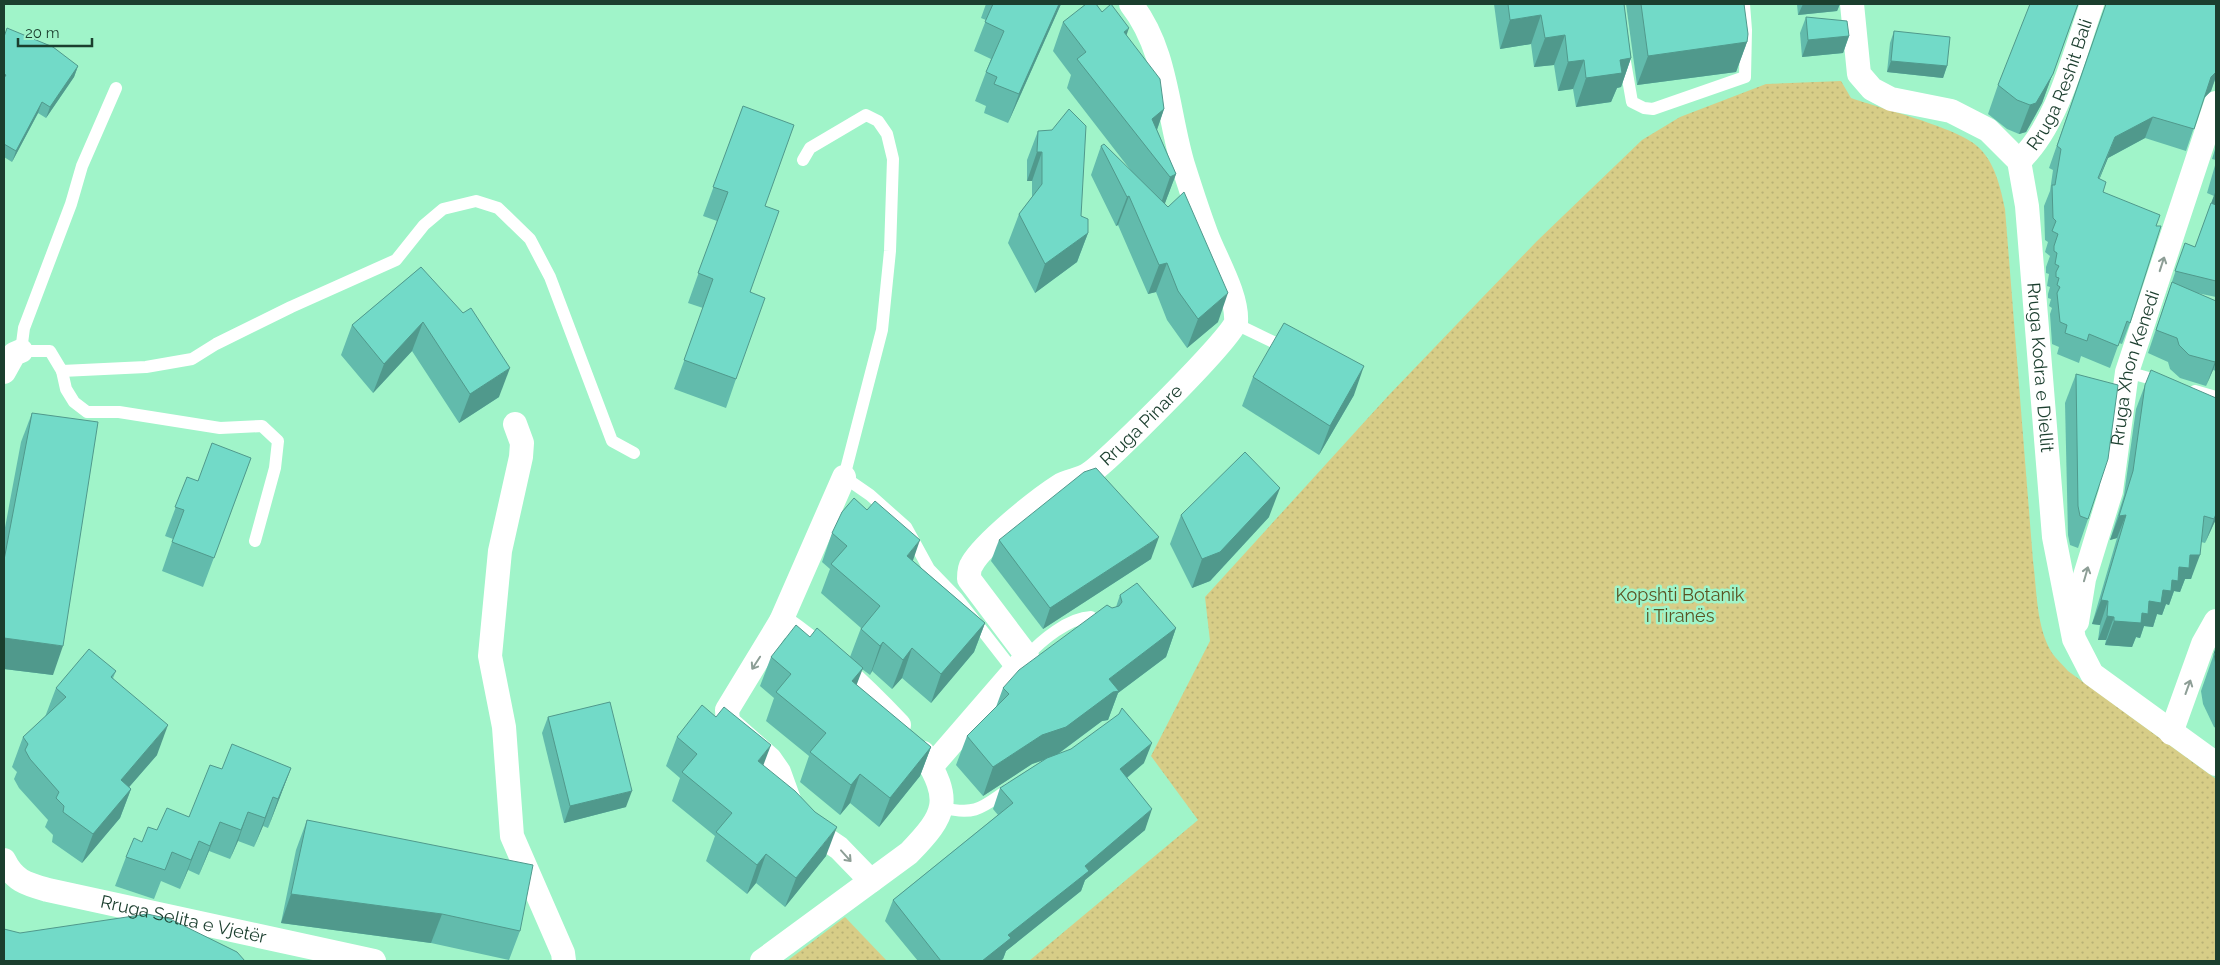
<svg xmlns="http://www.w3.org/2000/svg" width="2220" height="965" font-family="Raleway,sans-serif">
<defs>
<pattern id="garden-dots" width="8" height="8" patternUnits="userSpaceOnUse" patternTransform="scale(1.25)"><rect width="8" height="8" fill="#d7cd87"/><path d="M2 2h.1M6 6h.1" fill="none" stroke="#b8b175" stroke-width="1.8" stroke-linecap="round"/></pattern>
</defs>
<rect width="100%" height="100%" fill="#a0f4c9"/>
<g fill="url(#garden-dots)">
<path d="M1841,81L1851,98C1879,108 1958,128 1977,146C1995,162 2000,186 2005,209L2033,561C2037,590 2036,627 2052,653C2056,659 2063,665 2068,671L2216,779V961H1029L1198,820L1151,756L1210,641L1205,597L1388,396L1480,300L1537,241L1642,140L1680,117L1766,84Z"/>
<path d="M845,917L887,961H787Z"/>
</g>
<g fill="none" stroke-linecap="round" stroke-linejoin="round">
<g stroke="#fff" stroke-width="12">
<path d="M1624,56L1632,102L1644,108L1653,109L1745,77L1746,30L1744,4"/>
<path d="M116,88L82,166L71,204L24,328L21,351H50L62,371L146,367L192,359L216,344L291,307L396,260L424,225L443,209L476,201L498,208L530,239L550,277L612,441L634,453"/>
<path d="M803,160L810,148L866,115L878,121L887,134L893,159L890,251L882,330L844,477L870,495L906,527L929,569L957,598L1013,670"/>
<path d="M1236,324L1288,349"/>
<path d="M62,371L66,389L74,402L87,412H119L220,428L262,426L278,441L275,468L255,541"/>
<path d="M2127,372L2163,382"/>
<path d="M2195,391L2216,397"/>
<path d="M1027,656C1042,640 1068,618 1091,617L1103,629"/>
<path d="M943,808C979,816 983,806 1012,787"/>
</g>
<g stroke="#fff" stroke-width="24">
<path id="s1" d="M1852,4L1859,74L1872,89L1891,99L1951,111L1988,130L2019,161L2027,206L2054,537L2074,639L2092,674L2216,764"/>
<path id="s2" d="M2019,161C2058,125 2074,54 2092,4"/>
<path d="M4,372L14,354L21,351"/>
<path d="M515,424L522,443L521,457L500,551L490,656L504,727L512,836L563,953L564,961"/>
<path d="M844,477L781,621L727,710L728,722L770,759L779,772L792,808L800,818L814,831L839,848L871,881"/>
<path d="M781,621C825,651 863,687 899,725"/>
<path id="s3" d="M2077,622L2084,579L2111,491L2127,372L2216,103"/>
<path d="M2171,733L2203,644L2216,621"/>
<path id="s4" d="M931,767L1027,656L969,579C969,574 969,568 972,564C984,543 1037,500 1059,486C1068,480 1081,480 1090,473C1108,461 1235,335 1236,322C1238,295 1215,258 1206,233C1198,212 1191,190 1184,168C1167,114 1168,51 1131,4"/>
<path id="s5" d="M4,860C14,881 27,884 48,890L374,961"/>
<path d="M762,961L909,853C947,814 952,800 923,753"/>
</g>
</g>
<g fill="#62bbac">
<path d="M986,4H1061L1008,123L984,113L986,106L975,101L986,72L991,59L974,51L986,20L981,18Z"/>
<path d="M1494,4H1624L1631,58L1621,87L1617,88L1611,102L1576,107L1573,89L1558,91L1554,65L1534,67L1531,44L1500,49Z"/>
<path d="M1626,4H1744L1747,42L1736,72L1637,85Z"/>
<path d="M1797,4H1840L1837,11L1798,15Z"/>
<path d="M2078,4L2042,103L2026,132L2019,134L2007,129L1988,114L1998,85Z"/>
<path d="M2106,4H2216V80H2215L2211,91L2204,98L2186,151L2145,138L2108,158L2099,179L2103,192L2156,226L2130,323L2122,344L2119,343L2110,368L2081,356L2079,363L2057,354L2059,347L2052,344L2050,314L2052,308L2049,306L2051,299L2048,298V294L2050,287L2047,286L2049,274L2046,273V267L2050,256L2045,252L2048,242L2045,240L2044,206L2050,191L2053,170L2049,168Z"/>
<path d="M1102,12L1127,36L1164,109L1157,130L1176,174L1165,203L1218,322L1187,348L1167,320L1156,292L1148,294L1118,225L1116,226L1091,175L1101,146L1132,172L1067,88L1071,75L1053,51L1063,22Z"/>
<path d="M1806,17L1849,36L1843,53L1802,57L1800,33Z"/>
<path d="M1894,31L1947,66L1943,78L1887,72L1890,43Z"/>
<path d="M4,37L78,66L74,77L46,118L38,113L12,162L4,157Z"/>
<path d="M743,106L765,206L736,379L726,408L674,389L703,308L688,303L717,221L703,216Z"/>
<path d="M1038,131L1081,216L1088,233L1077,262L1035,293L1008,243L1019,214L1032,197V181H1027V160Z"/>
<path d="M2216,146V160L2212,159Z"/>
<path d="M2216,162V297L2197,293L2216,301V371L2213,370L2206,386L2180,378L2170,369L2168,362L2148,353L2185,243L2195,247L2214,196L2207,193Z"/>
<path d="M421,267L499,397L459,423L412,351L373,393L341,355L352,325Z"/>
<path d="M2076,374L2088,519L2078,548L2070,545L2068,535L2065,403Z"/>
<path d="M1253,377L1354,395L1319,455L1242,406Z"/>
<path d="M2145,385L2216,519L2205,543L2201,542L2191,579H2185L2180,592L2174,591L2169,605L2166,604L2162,615L2157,614L2153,627L2144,626L2140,638L2136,637L2132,647L2105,645L2106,640H2098L2100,625L2092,624L2117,538L2110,540L2124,495L2136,409Z"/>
<path d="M32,413L53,675L4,669V533L21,442Z"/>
<path d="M251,458L203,587L162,571L173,539L165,536L187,477L198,481Z"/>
<path d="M1181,515L1269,517L1210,581L1192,588L1170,544Z"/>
<path d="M832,533L913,561L985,623L974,652L931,703L902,678L892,689L872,671L870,675L862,669L856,685L931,747L920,776L879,827L850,803L840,815L800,782L809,756L766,721L774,698L760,686L771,657L810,637L850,657L861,628L821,593L830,569L822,562Z"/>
<path d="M999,540L1151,559L1043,629L991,561Z"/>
<path d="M1120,595L1176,628L1166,657L1118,693L1108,720L1102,721L1058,754L1144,763L1127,778L1145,830L1085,880L1081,891L1006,951L1003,959L1000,961H918L885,921L893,900L998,815L993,809L1000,788L1044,760L1032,764L983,796L956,765L967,736L996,707L1003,688L1112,608L1116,607Z"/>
<path d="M2216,648V728L2214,727L2203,704L2201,691Z"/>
<path d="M116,671L113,678L157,755L129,787L131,789L120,818L82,863L52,842L53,835L45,827L48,820L19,788L14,779L17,772L12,767L23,737L45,717L56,688Z"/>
<path d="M548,717L626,807L564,823L542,733Z"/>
<path d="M677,737L763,766L826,856L785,907L756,883L747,894L706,861L715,836L672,801L680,778L666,766Z"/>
<path d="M291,768L268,828L263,826L254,847L238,841L230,859L209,851L199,875L188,870L180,889L161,881L154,899L115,886L126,857L142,842L157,830L189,817L222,769Z"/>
<path d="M307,820L520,931L509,960L431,943L281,923L296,850Z"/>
</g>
<g fill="#50998c">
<path d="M1059,4H1061L1008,123L1019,94Z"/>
<path d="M1803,4H1840L1837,11L1798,15Z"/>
<path d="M1890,4H1903L1890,5Z"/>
<path d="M2078,4L2042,103L2026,132L2019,134L2030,105Z"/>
<path d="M1541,15L1531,44L1500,49L1510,20Z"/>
<path d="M1129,28L1119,57L1124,32Z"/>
<path d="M1565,35L1554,65L1534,67L1545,38Z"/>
<path d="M1849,36L1843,53L1802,57L1808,40Z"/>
<path d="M1747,42L1736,72L1637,85L1648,56Z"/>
<path d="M1631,58L1621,87L1617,88L1611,102L1576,107L1586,78L1620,60Z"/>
<path d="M1584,60L1573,89L1558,91L1568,62Z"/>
<path d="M1891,61L1947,66L1943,78L1887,72Z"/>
<path d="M78,66L74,77L46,118L50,107Z"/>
<path d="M2216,72V76L2211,91L2203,99L2211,77Z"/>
<path d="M42,102L38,113L12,162L16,151Z"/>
<path d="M1164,109L1154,138L1152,119Z"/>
<path d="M2153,117L2145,138L2108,158L2091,200L2115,137Z"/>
<path d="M1037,152H1042L1032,181H1027Z"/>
<path d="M1176,174L1165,203L1160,206L1170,177Z"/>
<path d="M2216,190V208L2209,209Z"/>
<path d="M1129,196L1118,225L1116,226L1127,197Z"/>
<path d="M1088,233L1077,262L1035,293L1045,264Z"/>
<path d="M1167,263L1156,292L1148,294L1159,265Z"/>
<path d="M1228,293L1218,322L1187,348L1198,319Z"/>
<path d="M423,322L412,351L373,393L384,364Z"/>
<path d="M2216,359V362L2213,370L2206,386Z"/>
<path d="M1364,366L1354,395L1319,455L1330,426Z"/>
<path d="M510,368L499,397L459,423L470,394Z"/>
<path d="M1280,488L1269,517L1210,581L1192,588L1202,559Z"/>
<path d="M2216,514V519L2205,543L2214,519Z"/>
<path d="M2126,515L2117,538L2110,540L2119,516Z"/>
<path d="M1159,537L1151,559L1043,629L1050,608Z"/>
<path d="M920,540L910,569L907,556Z"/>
<path d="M2190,555H2200L2191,579H2185L2180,592L2174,591L2169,605L2166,604L2162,615L2157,614L2153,627L2144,626L2140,638L2136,637L2132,647L2105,645L2114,621L2142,613L2149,601L2163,590L2172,580L2179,567Z"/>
<path d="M2101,600L2108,601L2100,625L2092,624Z"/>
<path d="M2107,616L2114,617L2106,640H2098Z"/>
<path d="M985,623L974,652L931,703L941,674Z"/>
<path d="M1176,628L1166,657L1118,693L1108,720L1102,721L1055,756L1032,764L983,796L993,767L1042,735L1109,679Z"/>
<path d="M4,638L63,646L53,675L4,669Z"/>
<path d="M883,642L872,671L870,675L880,646Z"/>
<path d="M912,648L902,678L892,689L903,660Z"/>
<path d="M863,668L852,697V681Z"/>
<path d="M168,725L157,755L110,809L121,780Z"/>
<path d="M1152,743L1144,763L1112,790L1120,769Z"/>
<path d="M771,745L760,774L758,761Z"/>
<path d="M931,747L920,776L879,827L890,798Z"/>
<path d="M291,768L280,797L268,828L278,799Z"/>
<path d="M860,774L850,803L840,815L851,785Z"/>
<path d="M131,789L120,818L82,863L93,834Z"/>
<path d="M632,791L626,807L564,823L570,806Z"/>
<path d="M273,797L263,826L254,847L265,818Z"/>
<path d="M1152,809L1145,830L1085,880L1081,891L1006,951L1003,959L1000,961H982L1008,935L1085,866Z"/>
<path d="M248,812L238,841L230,859L241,830Z"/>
<path d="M220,822L209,851L199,875L210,846Z"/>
<path d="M837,827L826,856L785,907L796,878Z"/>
<path d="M199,841L188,870L180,889L191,860Z"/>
<path d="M766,854L756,883L747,894L757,865Z"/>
<path d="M291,894L442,914L431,943L281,923Z"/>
</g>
<g fill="#72dac8" stroke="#50998c">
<path d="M993,4H1059L1019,94L994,84L997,77L986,72L1004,31L985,22Z"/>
<path d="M1086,4H1096L1102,12L1111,4L1129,28L1124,32L1160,79L1164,109L1152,119L1176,174L1170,177L1077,59L1086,52L1063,22Z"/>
<path d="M1508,4H1624L1631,58L1620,60L1622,73L1586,78L1584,60L1568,62L1565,35L1545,38L1541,15L1510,20Z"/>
<path d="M1641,4H1744L1748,34L1747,42L1648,56Z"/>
<path d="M2030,4H2078L2053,74L2036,103L2030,105L2017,100L1998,85Z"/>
<path d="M2106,4H2216V72L2211,77L2194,129L2153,117L2115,137L2098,178L2106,182L2103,192L2160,215L2156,226H2161L2130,323L2127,321L2118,346L2089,334L2087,341L2065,333L2067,325L2060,322L2057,293L2060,287L2057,285L2059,278L2056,277V272L2059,266L2055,264L2057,253L2054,251V246L2058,234L2052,231L2056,221L2053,218L2052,185H2055L2061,149L2057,146Z"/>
<path d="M1806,17L1847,21L1849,36L1808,40Z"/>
<path d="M7,28L53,47L78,66L50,107L42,102L16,151L4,144V78L6,75L4,74V37Z"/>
<path d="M1894,31L1950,37L1947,66L1891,61Z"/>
<path d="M743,106L794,125L765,206L779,211L750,292L765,298L736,379L684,360L713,279L698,273L728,192L713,187Z"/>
<path d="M1069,109L1086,126L1081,216L1088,219V233L1045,264L1019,214L1042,184V152H1037L1038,131L1052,130Z"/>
<path d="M1104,144L1168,207L1184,192L1228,293L1198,319L1178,291L1167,263L1159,265L1129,196L1127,197L1101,146Z"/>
<path d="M2211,203L2216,205V281L2175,271L2185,243L2195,247Z"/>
<path d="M421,267L463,313L471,308L510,368L470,394L423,322L384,364L352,325Z"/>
<path d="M2172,282L2216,301V359L2215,362L2189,355L2179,345L2177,338L2156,330Z"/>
<path d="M1284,323L1364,366L1330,426L1253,377Z"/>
<path d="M2151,370L2216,398V514L2214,519L2204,516L2200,555H2190L2189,568L2179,567L2178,581L2172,580L2171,591L2163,590L2161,603L2149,601L2148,614L2142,613L2141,623L2114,621V617L2107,616L2108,601L2101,600L2126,515L2119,516L2133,471L2145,385Z"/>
<path d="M2076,374L2118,385L2108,459L2088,519L2080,516L2078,506Z"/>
<path d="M32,413L98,422L63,646L4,638V560Z"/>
<path d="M212,443L251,458L214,558L172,542L184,510L175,507L187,477L198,481Z"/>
<path d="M1245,452L1280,488L1220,552L1202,559L1181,515Z"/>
<path d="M1096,468L1159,537L1050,608L999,540L1084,472Z"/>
<path d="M854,498L867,510L875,501L920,540L907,556L985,623L941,674L912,648L903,660L883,642L880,646L861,629L880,606L831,564L847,546L832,533L842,512Z"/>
<path d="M1137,583L1176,628L1109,679L1119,691L1113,692L1066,727L1042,735L993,767L967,736L1009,694L1003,688L1019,670L1107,605L1112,608L1119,606L1122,602L1120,595Z"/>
<path d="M796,625L810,637L817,628L863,668L852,681L931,747L890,798L860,774L851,785L810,752L826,733L776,692L791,674L771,657Z"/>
<path d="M2216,648V665L2214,654Z"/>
<path d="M89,649L116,671L111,677L168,725L121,780L131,789L93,834L63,812L64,806L56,798L59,792L30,759L25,750L28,744L23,737L66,697L56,688Z"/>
<path d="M610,702L632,791L570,806L548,717Z"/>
<path d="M702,705L716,717L724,707L771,745L758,761L795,791L815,812L837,827L796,878L766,854L757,865L716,832L732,813L682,772L697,754L677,737Z"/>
<path d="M1122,708L1152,743L1120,769L1152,809L1085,866L1089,871L1008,935L1011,938L982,961H941L893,900L1013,803L1000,788L1047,758L1071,749L1119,714Z"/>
<path d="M232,744L291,768L278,799L273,797L265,818L248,812L241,830L220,822L210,846L199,841L191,860L172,852L165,870L126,857L134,838L142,842L148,827L157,830L167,808L189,817L210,765L222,769Z"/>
<path d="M307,820L533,865L520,931L442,914L291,894Z"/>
<path d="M147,914L170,919L237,952L245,961H4V929L20,933Z"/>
</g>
<defs><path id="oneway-shaft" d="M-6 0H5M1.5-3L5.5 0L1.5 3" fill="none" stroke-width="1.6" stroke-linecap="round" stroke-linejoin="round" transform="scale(1.25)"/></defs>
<g stroke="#8d9e96">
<use href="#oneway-shaft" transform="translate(2162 264) rotate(-72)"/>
<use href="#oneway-shaft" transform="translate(2086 574) rotate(-74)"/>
<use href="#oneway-shaft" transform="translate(756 663) rotate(123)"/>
<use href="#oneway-shaft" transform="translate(2188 687) rotate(-70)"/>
<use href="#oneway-shaft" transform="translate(846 856) rotate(48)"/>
</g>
<g text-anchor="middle" stroke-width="5" stroke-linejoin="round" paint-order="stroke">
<g font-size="18" fill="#1b3e2e" stroke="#a0f4c9">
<text dy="6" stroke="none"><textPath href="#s2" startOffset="88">Rruga Reshit Bali</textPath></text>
<text dy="6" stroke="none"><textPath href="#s1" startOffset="466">Rruga Kodra e Diellit</textPath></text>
<text dy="6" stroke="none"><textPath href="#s3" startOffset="261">Rruga Xhon Kenedi</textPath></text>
<text dy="6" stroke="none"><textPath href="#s4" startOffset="480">Rruga Pinare</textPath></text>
<text dy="6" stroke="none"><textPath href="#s5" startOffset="194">Rruga Selita e Vjetër</textPath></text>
</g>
<g font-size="18" fill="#5a5322" stroke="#a0f4c9">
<text x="1680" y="601">Kopshti Botanik<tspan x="1680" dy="21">i Tiranës</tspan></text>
</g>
</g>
<rect width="2220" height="965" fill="none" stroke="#1b3e2e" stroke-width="10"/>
<path d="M18 38v8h74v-8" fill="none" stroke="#1b3e2e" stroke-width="2.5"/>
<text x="25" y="38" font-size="15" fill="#1b3e2e" stroke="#a0f4c9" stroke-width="4" paint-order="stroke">20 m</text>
</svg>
